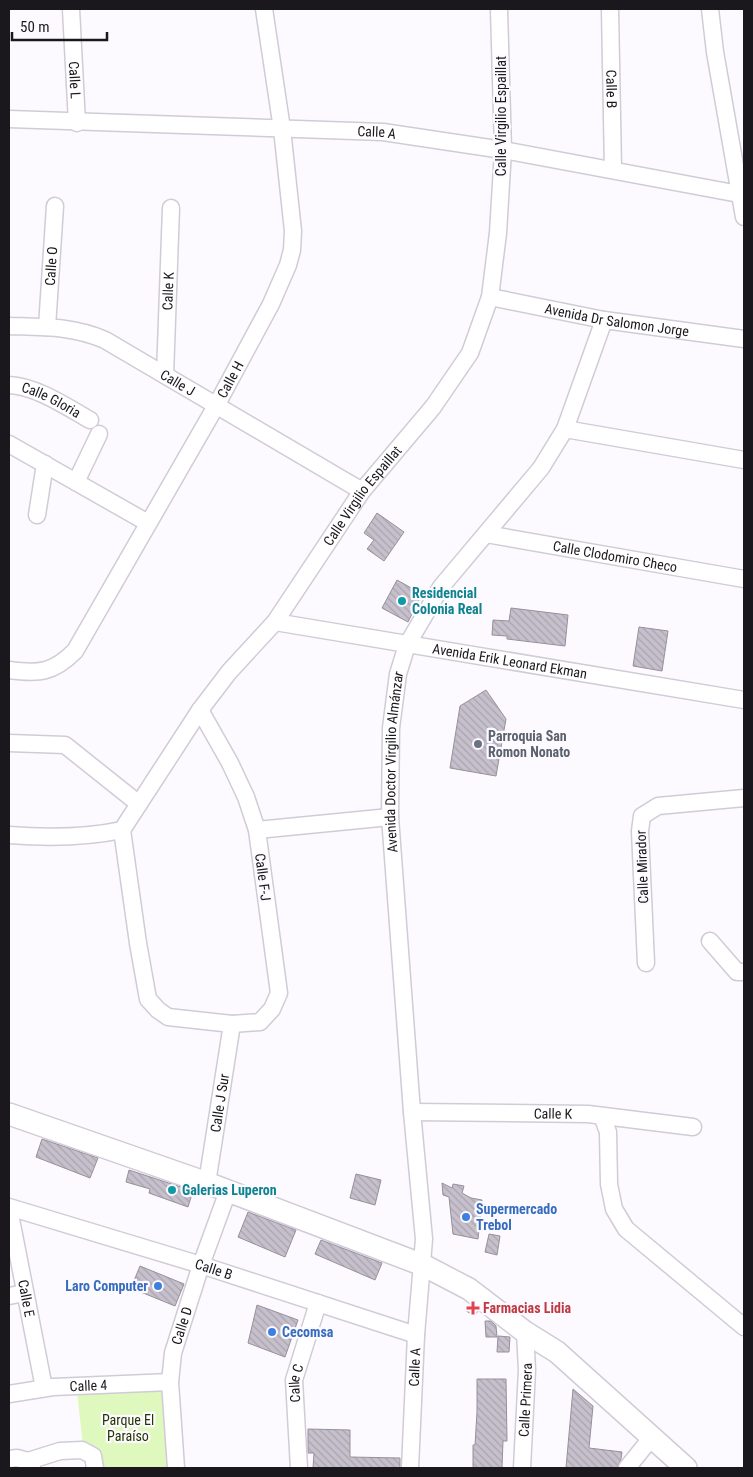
<svg xmlns="http://www.w3.org/2000/svg" width="753" height="1477" font-family="'Roboto Condensed',sans-serif">
<defs>
<pattern id="building-back-hatch" width="6" height="6" patternUnits="userSpaceOnUse" patternTransform="scale(1.25)"><rect width="6" height="6" fill="#c6c0cc"/><path d="M-1 5l2 2M0 0l6 6M5-1l2 2" fill="none" stroke="#aaa4af"/></pattern>
</defs>
<rect width="100%" height="100%" fill="#fcfaff"/>
<path fill="#dff8bd" d="M162,1390L166,1396L169,1468H99L83,1446L77,1392Z"/>
<g fill="url(#building-back-hatch)" stroke="#96909c">
<path d="M377,513L404,532L384,561L367,549L374,540L364,533Z"/>
<path d="M397,580L422,594L408,622L382,608Z"/>
<path d="M511,608L568,615L565,646L507,639V636L492,635L493,620L509,621Z"/>
<path d="M639,627L668,631L662,671L633,666Z"/>
<path d="M486,690L506,719L496,776L450,768L460,706Z"/>
<path d="M42,1139L98,1158L90,1178L36,1157Z"/>
<path d="M129,1170L193,1191L188,1207L149,1193L150,1189L126,1182Z"/>
<path d="M356,1174L381,1180L375,1205L350,1198Z"/>
<path d="M442,1183L452,1188L453,1184L464,1186L462,1193L471,1198L482,1200L478,1239L453,1234L449,1197L443,1195Z"/>
<path d="M248,1212L296,1230L285,1257L238,1237Z"/>
<path d="M489,1234L500,1236L497,1255L485,1252Z"/>
<path d="M321,1240L382,1263L375,1280L315,1254Z"/>
<path d="M140,1266L184,1284L175,1306L131,1288Z"/>
<path d="M257,1305L298,1320L285,1357L248,1343Z"/>
<path d="M469,1305L478,1311L474,1316L465,1310Z"/>
<path d="M485,1321H491L496,1326L497,1337H486Z"/>
<path d="M498,1336L510,1337L509,1352H497Z"/>
<path d="M477,1379H506L507,1441H503L502,1468H473V1445H475L477,1412Z"/>
<path d="M573,1389L593,1406L589,1448L622,1452L621,1459L617,1468H566Z"/>
<path d="M308,1429L350,1430V1457L400,1458V1468H313L314,1453H308Z"/>
</g>
<g fill="none" stroke-linecap="round" stroke-linejoin="round">
<defs>
<g id="minor">
<path id="s1" d="M71,9L77,123"/>
<path id="s2" d="M610,9L613,170"/>
<path d="M710,9L715,52L744,217"/>
<path id="s3" d="M9,119L383,132L503,150L739,194"/>
<path id="s4" d="M490,297L604,320L744,339"/>
<path id="s5" d="M9,326C44,327 73,326 105,340L362,491"/>
<path id="s6" d="M47,327L55,206"/>
<path id="s7" d="M165,375L171,208"/>
<path id="s8" d="M9,385C36,386 67,407 90,420"/>
<path d="M565,429L744,460"/>
<path d="M9,444L148,523"/>
<path d="M76,482L99,434"/>
<path d="M37,515L45,464"/>
<path id="s9" d="M486,534L744,579"/>
<path id="s10" d="M275,622L744,700"/>
<path id="s11" d="M9,670C39,674 53,673 75,651L216,406L271,304L288,265L292,250L293,231L282,129L264,9"/>
<path d="M9,743L65,745L139,804"/>
<path d="M122,830L138,943L148,999L158,1010L168,1017L232,1024L260,1022L272,1009L279,993L257,830L246,797L230,763L200,710"/>
<path d="M257,830L390,817"/>
<path id="s12" d="M9,835C47,838 84,838 122,830L200,710L229,672L275,622L362,491L433,407L470,353L490,297L498,233L503,150L499,9"/>
<path d="M710,941L737,972H744"/>
<path d="M646,963L640,831L642,816L658,806L744,798"/>
<path id="s13" d="M412,1112L588,1114L693,1127"/>
<path d="M602,1116L608,1132L609,1184L614,1209L626,1229L744,1327"/>
<path id="s14" d="M207,1183L232,1024"/>
<path id="s15" d="M9,1207L201,1265L416,1335"/>
<path id="s16" d="M9,1209L44,1388"/>
<path d="M9,1296L25,1293"/>
<path id="s17" d="M9,1394L53,1387L170,1382"/>
<path d="M9,1459L17,1458L28,1461L32,1468"/>
<path d="M28,1461L60,1451L82,1450L93,1456L95,1468"/>
<path id="s18" d="M176,1468L170,1382L173,1353L201,1265L228,1191"/>
<path id="s19" d="M299,1468L294,1380L318,1303"/>
<path id="s20" d="M410,1468L416,1335L424,1239L412,1112L390,817L391,728L398,674L407,645L441,587L541,468L565,429L604,320"/>
<path id="s21" d="M522,1468L527,1370L525,1332"/>
<path d="M627,1468L652,1437"/>
</g>
<path id="major" d="M9,1114L207,1183L423,1265L469,1289L525,1332L557,1352L686,1468"/>
</defs>
<use href="#minor" stroke="#d1cbd7" stroke-width="19"/>
<use href="#major" stroke="#d1cbd7" stroke-width="24"/>
<use href="#minor" stroke="#fff" stroke-width="16"/>
<use href="#major" stroke="#fff" stroke-width="21"/>
</g>
<g fill="#0f9aa8" stroke="#fcfaff" stroke-width="2">
<circle cx="402" cy="601" r="5"/>
<circle cx="172" cy="1190" r="5"/>
</g>
<circle fill="#6b7280" stroke="#fcfaff" stroke-width="2" cx="478" cy="744" r="5"/>
<g fill="#3f7fe0" stroke="#fcfaff" stroke-width="2">
<circle cx="466" cy="1217" r="5"/>
<circle cx="158" cy="1286" r="5"/>
<circle cx="272" cy="1332" r="5"/>
</g>
<path fill="#e0444e" stroke="#fcfaff" stroke-width="2" d="M470.5 1300.5h5v5h5v5h-5v5h-5v-5h-5v-5h5z"/>
<g text-anchor="middle" stroke-width="4.5" stroke-linejoin="round" paint-order="stroke">
<g font-size="14" fill="#1b181d" stroke="#fcfaff">
<text dy="5" stroke="none"><textPath href="#s1" startOffset="71">Calle L</textPath></text>
<text dy="5" stroke="none"><textPath href="#s2" startOffset="80">Calle B</textPath></text>
<text transform="translate(501 116) rotate(-90)" y="5">Calle Virgilio Espaillat</text>
<text dy="5" stroke="none"><textPath href="#s3" startOffset="368">Calle A</textPath></text>
<text dy="5" stroke="none"><textPath href="#s6" startOffset="61">Calle O</textPath></text>
<text dy="5" stroke="none"><textPath href="#s7" startOffset="84">Calle K</textPath></text>
<text dy="5" stroke="none"><textPath href="#s4" startOffset="129">Avenida Dr Salomon Jorge</textPath></text>
<text dy="5" stroke="none"><textPath href="#s11" startOffset="385">Calle H</textPath></text>
<text dy="5" stroke="none"><textPath href="#s5" startOffset="182">Calle J</textPath></text>
<text dy="5" stroke="none"><textPath href="#s8" startOffset="45">Calle Gloria</textPath></text>
<text dy="5" stroke="none"><textPath href="#s12" startOffset="526">Calle Virgilio Espaillat</textPath></text>
<text dy="5" stroke="none"><textPath href="#s9" startOffset="131">Calle Clodomiro Checo</textPath></text>
<text dy="5" stroke="none"><textPath href="#s10" startOffset="238">Avenida Erik Leonard Ekman</textPath></text>
<text dy="5" stroke="none"><textPath href="#s20" startOffset="708">Avenida Doctor Virgilio Almánzar</textPath></text>
<text transform="translate(642 867) rotate(-92)" y="5">Calle Mirador</text>
<text transform="translate(263 877) rotate(83)" y="5">Calle F-J</text>
<text dy="5" stroke="none"><textPath href="#s14" startOffset="81">Calle J Sur</textPath></text>
<text dy="5" stroke="none"><textPath href="#s13" startOffset="141">Calle K</textPath></text>
<text dy="5" stroke="none"><textPath href="#s15" startOffset="214">Calle B</textPath></text>
<text dy="5" stroke="none"><textPath href="#s16" startOffset="91">Calle E</textPath></text>
<text dy="5" stroke="none"><textPath href="#s18" startOffset="144">Calle D</textPath></text>
<text dy="5" stroke="none"><textPath href="#s20" startOffset="101">Calle A</textPath></text>
<text dy="5" stroke="none"><textPath href="#s19" startOffset="85">Calle C</textPath></text>
<text dy="5" stroke="none"><textPath href="#s17" startOffset="80">Calle 4</textPath></text>
<text dy="5" stroke="none"><textPath href="#s21" startOffset="68">Calle Primera</textPath></text>
</g>
<g font-size="14" font-weight="bold" fill="#0d838f" stroke="#fcfaff" text-anchor="start">
<text x="412" y="598">Residencial<tspan x="412" dy="16">Colonia Real</tspan></text>
<text x="182" y="1195">Galerias Luperon</text>
</g>
<g font-size="14" font-weight="bold" fill="#5b616d" stroke="#fcfaff" text-anchor="start">
<text x="488" y="741">Parroquia San<tspan x="488" dy="16">Romon Nonato</tspan></text>
</g>
<g font-size="14" font-weight="bold" fill="#366cbe" stroke="#fcfaff" text-anchor="start">
<text x="476" y="1214">Supermercado<tspan x="476" dy="16">Trebol</tspan></text>
<text x="148" y="1291" text-anchor="end">Laro Computer</text>
<text x="282" y="1337">Cecomsa</text>
</g>
<g font-size="14" font-weight="bold" fill="#be3a42" stroke="#fcfaff" text-anchor="start">
<text x="483" y="1313">Farmacias Lidia</text>
</g>
<g font-size="14" fill="#243403" stroke="#fcfaff">
<text x="128" y="1425">Parque El<tspan x="128" dy="16">Paraíso</tspan></text>
</g>
</g>
<rect width="753" height="1477" fill="none" stroke="#1b181d" stroke-width="20"/>
<path d="M12 32v8h95v-8" fill="none" stroke="#1b181d" stroke-width="2.5"/>
<text x="20" y="32" font-size="15" fill="#1b181d" stroke="#fcfaff" stroke-width="4" paint-order="stroke">50 m</text>
</svg>
